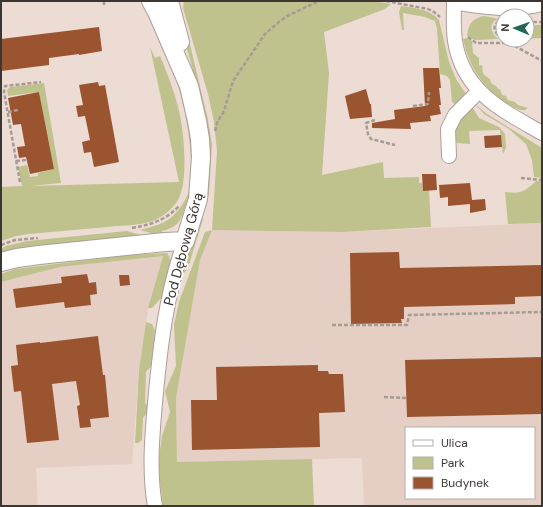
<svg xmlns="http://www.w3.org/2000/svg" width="543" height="507" font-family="'DM Sans',sans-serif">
<rect width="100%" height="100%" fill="#ecdcd4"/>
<g fill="#e5cec3" fill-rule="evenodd">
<path d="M542,223V506H364L362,458L177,462L176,398L200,259L212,230L342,232ZM406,428H534V498H406Z"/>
<path d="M163,255L148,308L146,322L139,370L132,464L36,468L38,506H1V282L60,267Z"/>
</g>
<g fill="#bfc28d">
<path d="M184,1H373L391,4L385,9L324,32L329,73L322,175L383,162L384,178L419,177V183H422L423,190H429L431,227L342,232L212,230L200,260L176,398L177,462L312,459L314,506H163L158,464L162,436L170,412L165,391L176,366L174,325L179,302L205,232L212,230L217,151L214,122L208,94L183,8Z"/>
<path d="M401,6C415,8 430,9 439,20L449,62L456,79L466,94L456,105L452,102L450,80L447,76L440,74L437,29L435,21L425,17L403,13L404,30H402L399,12Z"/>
<path d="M176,14L187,32L208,120L212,145L209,194L206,207L203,209L208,138L204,111L188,52Z"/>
<path d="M484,16L499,19L494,21C489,28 492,33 498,39L475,40L467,36C469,24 471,19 484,16Z"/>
<path d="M527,25H542V38L527,39Z"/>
<path d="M467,38L472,41L473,53L479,58V65L483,66C481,72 484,76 490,79L491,83L497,87L498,89H500L502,95L506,96L508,100L515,102L518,105L528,108L525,110C520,111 515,108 510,105C494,97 478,79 471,63C467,55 465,47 463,39Z"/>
<path d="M150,47L155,58L160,56C167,73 174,90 178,107C184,129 189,181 178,200C173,209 162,217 153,221C139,226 122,225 108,227C81,229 55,232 29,234L16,236L1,241V187L22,186L18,167L27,165L30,177L38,176V173L54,169L48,138H46L45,124L39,92L8,96L7,90L10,87L44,83L61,183L30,186L179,182Z"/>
<path d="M168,54L186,103L194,154L189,207H185C180,222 178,227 162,231V236L140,230C151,227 164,224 173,216C181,208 188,197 190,187C193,174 191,160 190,147C187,114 179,86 168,54Z"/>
<path d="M475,104L487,114L542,148V178L534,177L532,160L526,144L509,129L484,114Z"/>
<path d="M471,105L479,118L499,127L505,134L506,148L503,154L500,130L469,131L470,144L457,143L453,133V127Z"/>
<path d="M536,181H542V223L508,224L505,192C521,194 524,192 536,181Z"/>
<path d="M201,217L203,219L188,268L181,277L183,268Z"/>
<path d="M127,231L147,237L1,256V249L6,246L27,241Z"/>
<path d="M167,253L169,256L171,262L162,297L152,308H148L163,256L60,267L1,282V274L15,269L129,255Z"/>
<path d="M146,322L152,324L155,331L151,366L146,372L145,404L148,405L147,413L143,418L142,440L138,443H135L139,370Z"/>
</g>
<g fill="#9a542f">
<path d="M99,27L102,51L79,55V54L49,58V65L1,71V39Z"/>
<path d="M423,68H439L441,88H439L441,105H439L441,114L430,116L431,121L410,123L411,129L372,128V123L395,119L394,110L425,106Z"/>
<path d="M98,82L99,86L105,85L119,162L94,167L91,152L84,153L82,142L90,140L85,116L78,117L76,106L83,105L79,85Z"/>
<path d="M366,89L370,104H371L372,117L350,119L345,96Z"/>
<path d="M39,92L54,169L30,174L26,157L19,158L17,147L25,146L21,124L13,125L8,98Z"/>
<path d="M501,135L502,147L485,148L484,136Z"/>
<path d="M422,174H436L437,190L423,191Z"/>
<path d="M470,183L472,200L485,199L486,210L470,213V204L448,206V197L440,198L439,185Z"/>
<path d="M399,252L400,268L542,265V296L515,297V304L404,307V319H401L402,323L351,324L350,253Z"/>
<path d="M87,274L89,283L96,282L97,294L90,295L91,305L65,308L64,302L16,308L13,289L62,283L61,277Z"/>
<path d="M119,275H129L130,285L120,286Z"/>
<path d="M98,336L103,375H105L109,417L90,419L91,427L80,428L77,406L80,405L76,381L52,384L59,440L27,443L21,391L14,392L11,366L18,365L16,345L40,342V343Z"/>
<path d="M542,357V414L407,417L405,360Z"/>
<path d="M318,365V371H328L329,374H343L345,412L319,413L320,447L192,450L191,400H217L216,367Z"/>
</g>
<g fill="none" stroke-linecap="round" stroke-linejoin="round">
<defs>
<g id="minor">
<path d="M454,1C454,14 453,28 455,41C463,92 502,110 542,133"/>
<path d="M449,156L448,129L455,115L479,91"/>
<path d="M155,506C149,472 152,437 155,403C160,348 166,293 185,241"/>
</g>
<g id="tertiary">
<path d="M169,1L180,42"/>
<path d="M458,1C487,6 514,9 542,2"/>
<path d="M1,262L17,258L39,255L165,242L185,241L198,199L201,157L200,139L197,121L189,86L157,12L151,1"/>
</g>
</defs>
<use href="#minor" stroke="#ad9e97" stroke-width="16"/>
<use href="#tertiary" stroke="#ad9e97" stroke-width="20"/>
<g stroke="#a79b95" stroke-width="2.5" stroke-dasharray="4 2" stroke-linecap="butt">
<path d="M104,1V5"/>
<path d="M386,1L428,9L434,12L440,17"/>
<path d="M499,22L495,24C493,31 498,36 503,39"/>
<path d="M527,22H542"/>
<path d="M468,37L476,43H510"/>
<path d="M504,40L542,61"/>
<path d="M413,106L428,104L429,92"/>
<path d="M8,112L18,110"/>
<path d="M375,120L366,123L368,134L371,139L395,145"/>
<path d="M215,131L217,123L224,111L233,81L265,34L279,22L287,16L319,1"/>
<path d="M16,161L27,160"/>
<path d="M521,178L542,180"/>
<path d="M20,182L4,92L5,86L41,82"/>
<path d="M132,228C150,225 166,220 179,206"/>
<path d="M1,245L15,240L38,238"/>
<path d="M332,325H407L409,315L542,312"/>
<path d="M384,397L406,398"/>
</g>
<use href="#minor" stroke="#fff" stroke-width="14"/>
<use href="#tertiary" stroke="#fff" stroke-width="18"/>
</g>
<g text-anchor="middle" stroke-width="4" stroke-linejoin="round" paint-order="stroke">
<g font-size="14" fill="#3d3734" stroke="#fff">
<text transform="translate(183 249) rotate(-75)" y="5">Pod Dębową Górą</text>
</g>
</g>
<rect width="543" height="507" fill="none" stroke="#3d3734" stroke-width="4"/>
<rect x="405" y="427" width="130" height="72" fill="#ffffff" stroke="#b1afae"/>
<rect x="413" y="440" width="20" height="6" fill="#ffffff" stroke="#b1afae"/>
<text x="441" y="447" font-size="12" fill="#3d3734">Ulica</text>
<rect x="413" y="457" width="20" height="12" fill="#bfc28d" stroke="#b1afae"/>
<text x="441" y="467" font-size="12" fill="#3d3734">Park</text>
<rect x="413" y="477" width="20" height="12" fill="#9a542f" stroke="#b1afae"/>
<text x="441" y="487" font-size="12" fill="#3d3734">Budynek</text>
<g transform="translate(515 28) rotate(272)"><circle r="19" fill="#ffffff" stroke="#b1afae"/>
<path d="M0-3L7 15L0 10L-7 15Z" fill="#226657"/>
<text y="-6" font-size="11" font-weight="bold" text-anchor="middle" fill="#3d3734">N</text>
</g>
</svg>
